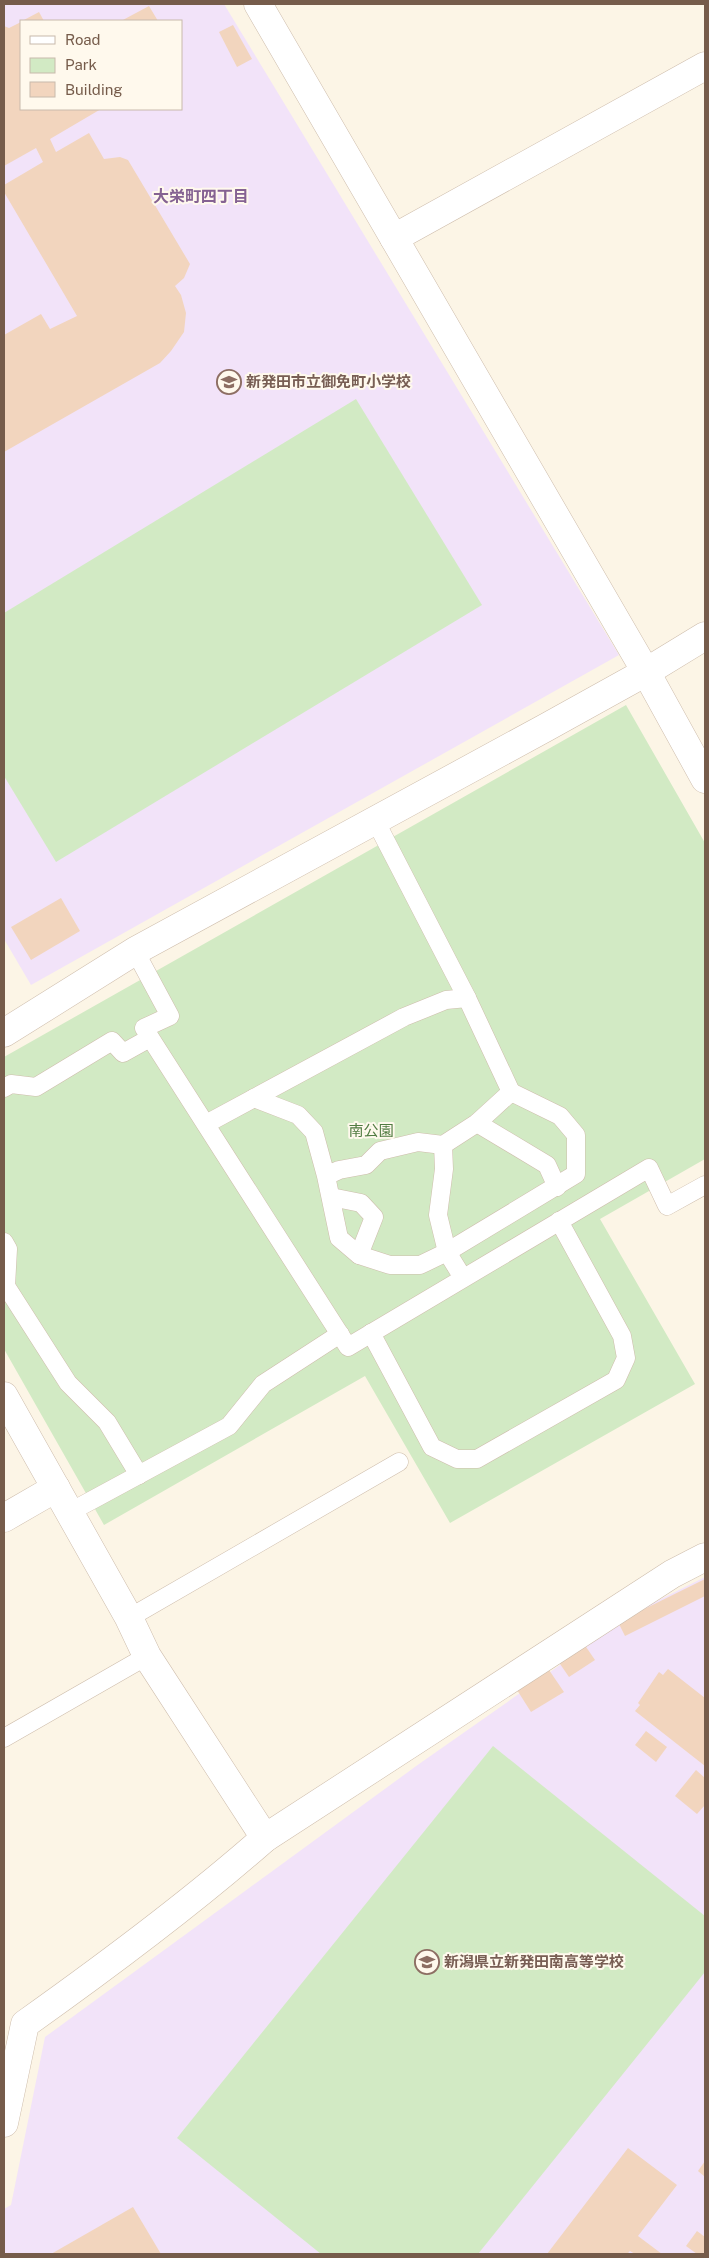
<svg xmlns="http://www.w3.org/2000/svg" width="709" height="2258" font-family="'Public Sans','Noto Sans JP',sans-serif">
<rect width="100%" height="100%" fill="#fcf5e6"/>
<g fill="#f2e3f9" fill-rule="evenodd">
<path d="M4,4H224L619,655L31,985L4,939ZM21,21H181V109H21Z"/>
<path d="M705,1577V2254H4V2209L11,2205L45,2037L419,1764L637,1611Z"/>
</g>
<g fill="#d2eac4">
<path d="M356,399L482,605L56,862L4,776V613Z"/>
<path d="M626,705L705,843V1159L600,1219L695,1384L450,1523L365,1376L104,1525L4,1349V1057Z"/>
<path d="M493,1746L705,1916V1972L478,2254H321L177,2138Z"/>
</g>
<g fill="#f2d5be">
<path d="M149,6L158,21H121Z"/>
<path d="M39,12L44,21H22Z"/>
<path d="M21,22V109H101L50,139L56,152L89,133L104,159L120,157L128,160L190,264L184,278L175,286L181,295L186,313L184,332L171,351L160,363L4,452V335L41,314L50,329L77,316L4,192V185L43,162L36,148L4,166V26L9,28Z"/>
<path d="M233,25L252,59L237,67L219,32Z"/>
<path d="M61,898L80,931L31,960L11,927Z"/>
<path d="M705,1579V1596L625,1636L618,1622Z"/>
<path d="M584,1644L595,1660L569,1677L558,1661Z"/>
<path d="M668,1669L705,1698V1766L635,1711L640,1705L638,1703L659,1672L663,1675Z"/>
<path d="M549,1670L564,1692L531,1712L517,1690Z"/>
<path d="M646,1731L667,1747L656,1762L635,1745Z"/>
<path d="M696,1770L705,1778V1805L697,1814L675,1796Z"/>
<path d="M628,2148L677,2185L638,2236L662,2254H635L630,2251L627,2254H547Z"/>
<path d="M705,2161V2177L698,2171Z"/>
<path d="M133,2207L161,2254H51Z"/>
<path d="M697,2231L705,2237V2254H697L686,2246Z"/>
</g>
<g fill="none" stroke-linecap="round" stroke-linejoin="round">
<defs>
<g id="lane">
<path d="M375,820L467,998L511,1092"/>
<path d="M135,951L170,1016L144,1028L348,1347L649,1168L667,1206L705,1185"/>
<path d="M4,1088L11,1084L36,1087L112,1041L123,1053L150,1038"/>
<path d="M254,1098L298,1115L314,1132L326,1176L339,1238L359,1255L390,1265H420L447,1252L576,1174V1135L560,1116L511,1092L477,1123L443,1145L418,1142L380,1151L366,1165L339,1170L326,1176"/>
<path d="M477,1123L547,1165L557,1187"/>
<path d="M206,1124L404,1017L446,1000L467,998"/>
<path d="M443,1145L444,1169L438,1215L447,1252L463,1278"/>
<path d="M331,1197L361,1203L374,1217L359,1255"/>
<path d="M4,1242L8,1249L6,1286L68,1383L107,1422L139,1475"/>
<path d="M371,1333L432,1447L457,1459H477L616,1380L626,1358L622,1336L559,1221"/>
<path d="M70,1512L229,1426L263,1384L340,1334"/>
<path d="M129,1618L399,1462"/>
<path d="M4,1738L147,1656"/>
</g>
<g id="street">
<path d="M258,4L646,672L705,779"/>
<path d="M394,238L705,66"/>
<path d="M4,1033L135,951L545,728L646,672L705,636"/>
<path d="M4,1396L129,1618L147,1656L265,1838"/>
<path d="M4,1518L56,1488"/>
<path d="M4,2123L25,2024C108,1965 189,1905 265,1838L672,1574L705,1557"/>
</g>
</defs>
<use href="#lane" stroke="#cebdac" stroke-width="19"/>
<use href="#street" stroke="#cebdac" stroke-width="29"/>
<use href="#lane" stroke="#fff" stroke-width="18"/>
<use href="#street" stroke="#fff" stroke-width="28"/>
</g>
<defs>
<symbol id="school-ring" viewBox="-11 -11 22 22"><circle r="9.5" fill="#fff9ed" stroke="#8d6e63" stroke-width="1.5"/><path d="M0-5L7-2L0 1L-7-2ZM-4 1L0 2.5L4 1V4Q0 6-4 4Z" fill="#8d6e63"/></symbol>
</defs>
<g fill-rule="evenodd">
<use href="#school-ring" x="215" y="368" width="28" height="28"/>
<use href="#school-ring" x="413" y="1948" width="28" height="28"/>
</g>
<g text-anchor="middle" stroke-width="4" stroke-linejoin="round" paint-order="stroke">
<g font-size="15" font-weight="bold" fill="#785e54" stroke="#fff9ed" text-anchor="start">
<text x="246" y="387">新発田市立御免町小学校</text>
<text x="444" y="1967">新潟県立新発田南高等学校</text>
</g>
<g font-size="15" fill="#517c42" stroke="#fff9ed">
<text x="371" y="1136">南公園</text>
</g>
<g font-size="16" font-weight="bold" fill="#856292" stroke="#fff9ed">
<text x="201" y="202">大栄町四丁目</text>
</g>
</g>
<rect width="709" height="2258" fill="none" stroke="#765c4b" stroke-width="10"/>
<rect x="20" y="20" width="162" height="90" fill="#fff9ed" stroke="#c8baac"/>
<rect x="30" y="36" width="25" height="8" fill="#ffffff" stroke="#c8baac"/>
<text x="65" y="45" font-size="15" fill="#765c4b">Road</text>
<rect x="30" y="58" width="25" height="15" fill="#d2eac4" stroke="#c8baac"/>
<text x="65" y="70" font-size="15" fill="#765c4b">Park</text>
<rect x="30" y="82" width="25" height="15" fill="#f2d5be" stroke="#c8baac"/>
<text x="65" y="95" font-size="15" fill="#765c4b">Building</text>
</svg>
